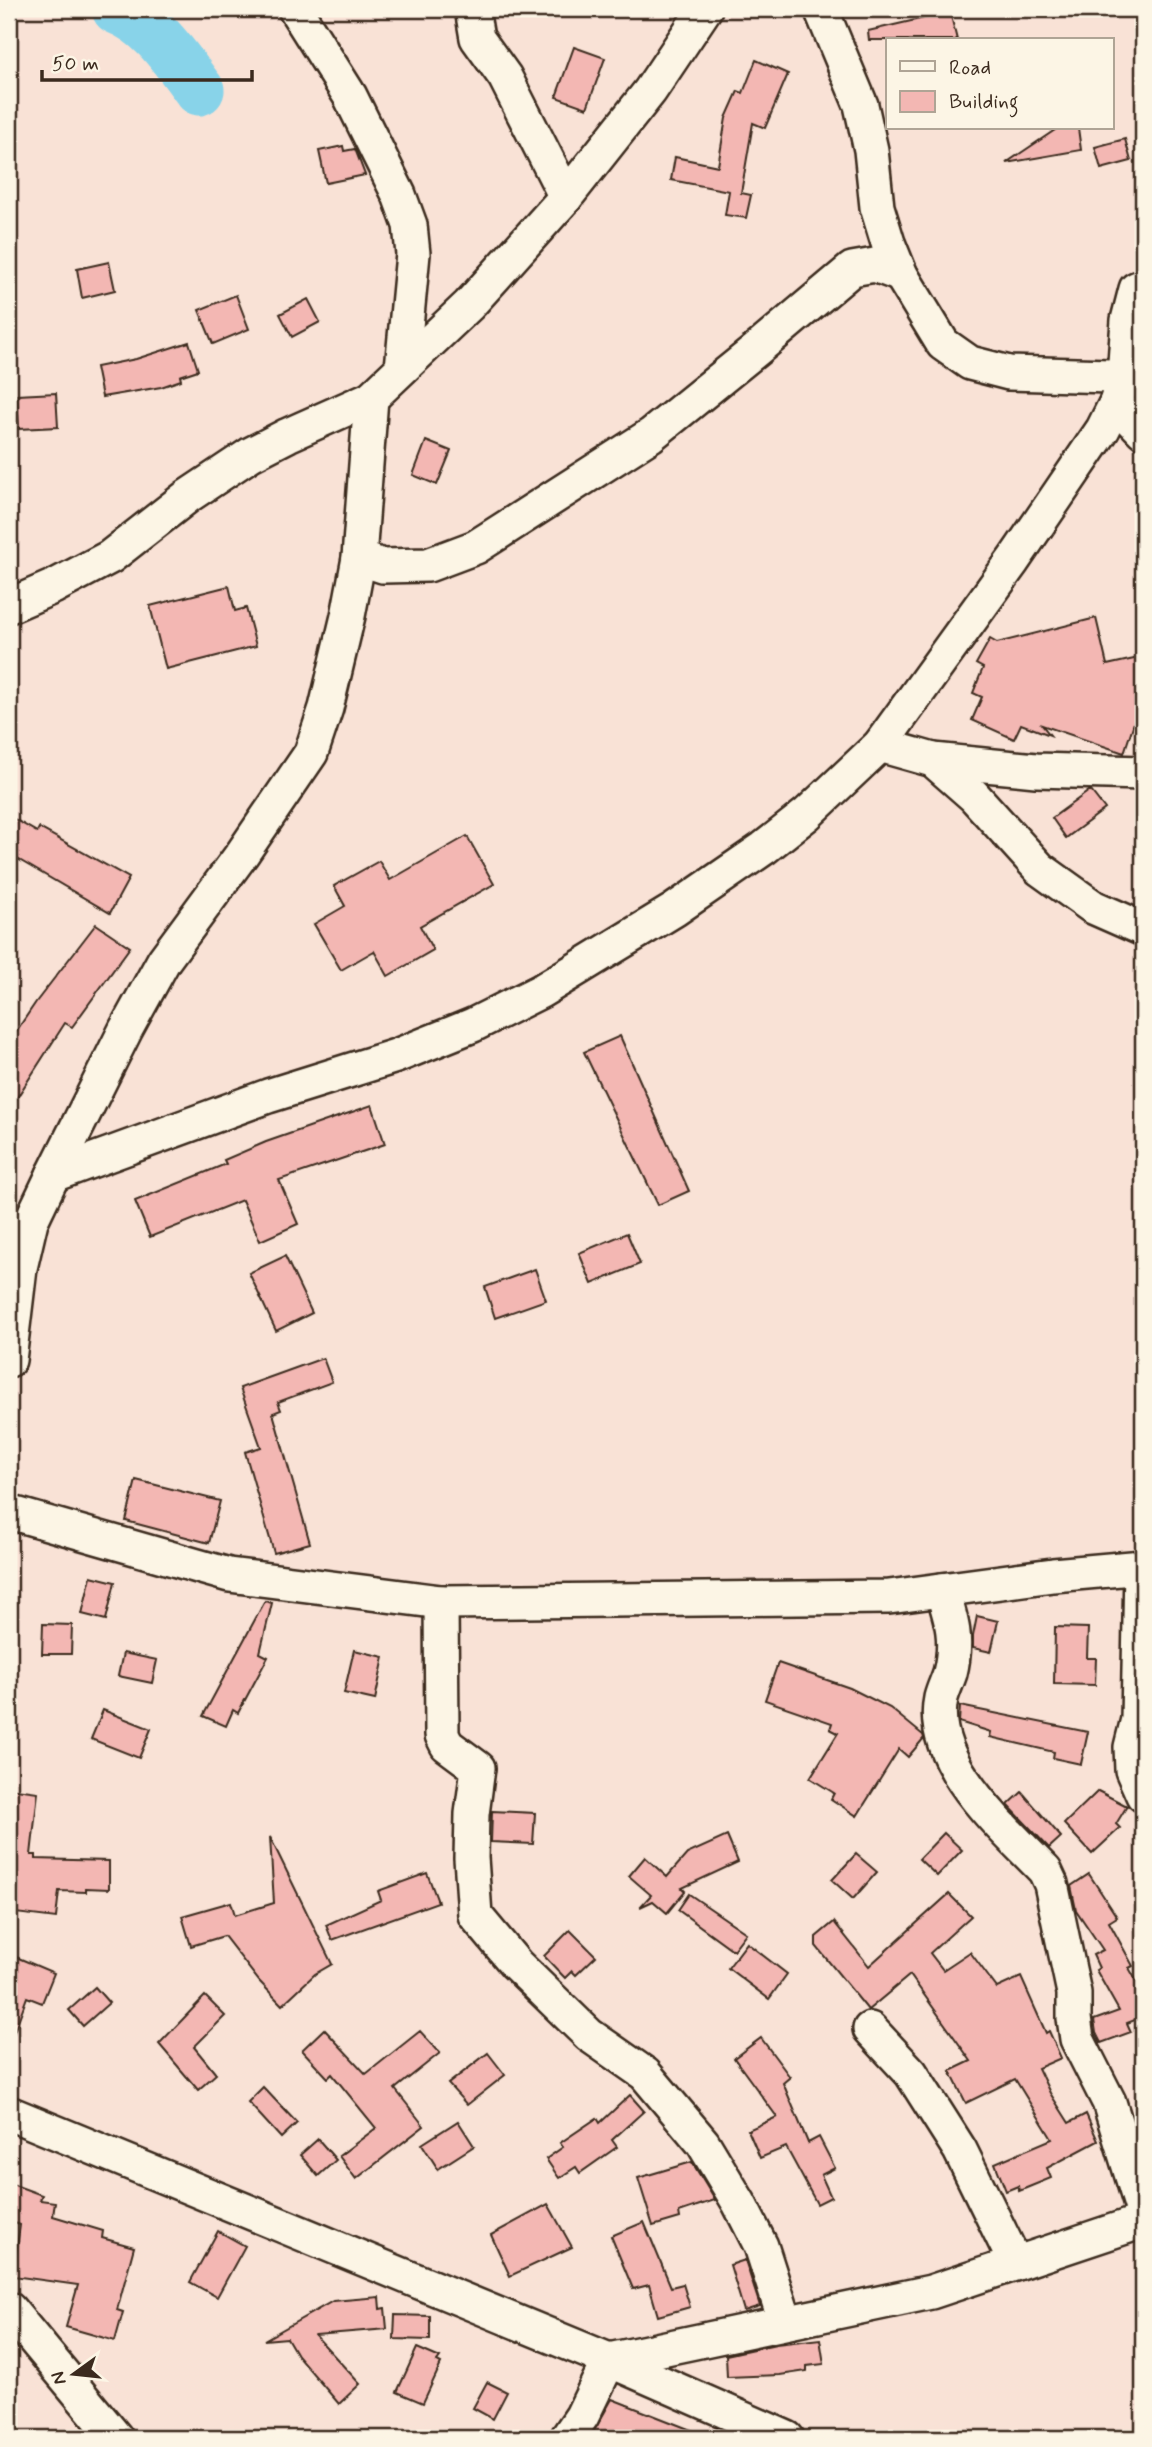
<svg xmlns="http://www.w3.org/2000/svg" width="1152" height="2447" font-family="Mynerve,sans-serif">
<rect width="100%" height="100%" fill="#f9e2d6"/>
<filter id="ink" filterUnits="userSpaceOnUse"><feTurbulence type="fractalNoise" baseFrequency=".0143" numOctaves="2"/><feDisplacementMap in="SourceGraphic" scale="14" xChannelSelector="R" yChannelSelector="G"/><feConvolveMatrix kernelMatrix="1 2 1 2 8 2 1 2 1" color-interpolation-filters="sRGB"/></filter>
<g filter="url(#ink)">
<g fill="none" stroke-linecap="round" stroke-linejoin="round">
<path stroke="#88d3e9" stroke-width="51" d="M117,9C153,22 177,61 199,90"/>
</g>
<g fill="#f3b7b3" stroke="#3b2a1e" stroke-width="2">
<path d="M950,12L957,40H869L868,31Z"/>
<path d="M574,47L605,58L587,108L556,97Z"/>
<path d="M756,60L788,74L765,128L753,123L741,193L751,195L746,218L725,215L729,191L671,180L675,157L718,166L726,118L738,91L743,93Z"/>
<path d="M1058,128H1078L1081,150L1006,163Z"/>
<path d="M1125,139L1131,161L1101,169L1095,147Z"/>
<path d="M343,146L344,151L355,149L365,175L326,183L319,151Z"/>
<path d="M109,262L115,290L82,298L77,269Z"/>
<path d="M236,295L249,329L213,344L199,310Z"/>
<path d="M308,299L320,322L292,337L280,314Z"/>
<path d="M189,342L198,370L180,376L181,380L161,387L102,397L96,367L136,359Z"/>
<path d="M56,393L58,427L19,429L17,395Z"/>
<path d="M426,441L451,451L437,485L413,475Z"/>
<path d="M229,586L235,611L246,608L256,646L166,669L150,606Z"/>
<path d="M1096,618L1107,665L1143,657V695L1124,753L1042,725L1050,735L1021,724L1014,739L972,720L982,697L973,693L983,668L976,664L990,639L997,643Z"/>
<path d="M1089,791H1091L1105,809L1066,838L1052,818Z"/>
<path d="M9,816L37,832L39,828L129,878L110,913L9,854Z"/>
<path d="M467,836L494,884L420,926L433,950L388,976L374,951L341,970L314,924L345,906L334,886L379,861L390,880Z"/>
<path d="M96,924L130,947L72,1027L65,1023L9,1110V1042L36,1002Z"/>
<path d="M620,1036L689,1191L658,1205L584,1052Z"/>
<path d="M372,1105L385,1144L279,1180L298,1224L260,1241L242,1200L150,1237L135,1201L226,1164L224,1160L266,1142Z"/>
<path d="M627,1233L640,1264L592,1284L579,1253Z"/>
<path d="M285,1256L312,1313L276,1331L249,1273Z"/>
<path d="M535,1269L546,1300L495,1318L485,1287Z"/>
<path d="M323,1358L332,1382L278,1402L281,1410L273,1413L310,1543L274,1553L245,1452L261,1447L240,1388Z"/>
<path d="M136,1480L220,1501L209,1543L126,1521Z"/>
<path d="M91,1576L115,1582L106,1620L82,1614Z"/>
<path d="M265,1601L272,1603L260,1653L268,1657L238,1713L233,1710L226,1726L203,1716Z"/>
<path d="M977,1616L998,1621L991,1652L973,1648V1636Z"/>
<path d="M43,1624L72,1625L71,1654H42Z"/>
<path d="M1055,1627L1088,1628L1087,1658H1096L1095,1685L1054,1684Z"/>
<path d="M354,1650L384,1657L375,1700L344,1693Z"/>
<path d="M123,1653L157,1660L152,1683L118,1676Z"/>
<path d="M778,1663L850,1688L890,1708L923,1735L924,1738L908,1757L899,1749L857,1816L831,1799L834,1793L810,1778L838,1733L830,1729L832,1723L765,1700Z"/>
<path d="M960,1706L1088,1732L1081,1764L1053,1758L1054,1752L990,1737L991,1732L959,1722Z"/>
<path d="M103,1710L151,1729L139,1758L91,1739Z"/>
<path d="M9,1788L38,1792L31,1855H36V1859L109,1861V1889L86,1888V1892L59,1891L56,1918L15,1913L18,1884H9Z"/>
<path d="M1098,1791L1127,1806L1116,1824L1120,1828L1092,1854L1064,1824Z"/>
<path d="M1022,1792L1061,1837L1049,1848L1008,1805Z"/>
<path d="M492,1811L535,1813L533,1844L491,1842Z"/>
<path d="M944,1833L962,1850L937,1876L919,1859Z"/>
<path d="M727,1836L738,1862L682,1888L685,1891L667,1913L653,1901L640,1907L651,1895L629,1876L645,1857L667,1877L687,1854Z"/>
<path d="M270,1837L332,1964L315,1974L282,2005L259,1981L224,1936L191,1946L182,1916L231,1902L235,1915L274,1903Z"/>
<path d="M856,1854L877,1872L853,1899L832,1880Z"/>
<path d="M427,1873L438,1902L332,1940L326,1925L381,1900L378,1891Z"/>
<path d="M1089,1874L1117,1917L1109,1922L1133,1966L1129,1968L1143,1992V2017L1127,2023L1131,2032L1101,2043L1096,2033L1094,2020L1119,2011L1096,1970L1099,1968L1093,1955L1103,1950L1076,1910L1071,1886Z"/>
<path d="M689,1894L746,1933L733,1950L678,1910Z"/>
<path d="M949,1894L971,1916L930,1953L943,1970L970,1952L997,1988L1021,1977L1046,2033L1049,2031L1061,2058L1038,2068L1050,2093L1069,2123L1086,2114L1098,2141L1047,2168L1051,2178L1019,2191L1018,2186L1006,2191L995,2163L1052,2139L1015,2079L966,2103L950,2071L971,2061L910,1975L868,2010L816,1946V1937L834,1922L869,1966Z"/>
<path d="M570,1930L596,1956L576,1975L572,1971L565,1978L544,1956Z"/>
<path d="M747,1943L787,1974L769,1999L728,1968Z"/>
<path d="M9,1954L54,1973L42,2003L27,1997L11,2040H9Z"/>
<path d="M95,1987L109,2003L83,2026L69,2010Z"/>
<path d="M205,1996L225,2016L194,2047L216,2074L198,2090L159,2044Z"/>
<path d="M324,2029L366,2074L420,2031L440,2053L395,2089L424,2126L356,2179L339,2156L376,2128L332,2074L328,2078L302,2050Z"/>
<path d="M761,2038L790,2077L783,2083L808,2143L819,2137L835,2168L821,2175L831,2197L817,2204L786,2147L760,2158L748,2130L777,2117L734,2058Z"/>
<path d="M488,2053L505,2075L467,2105L448,2084Z"/>
<path d="M263,2087L297,2123L281,2138L248,2102Z"/>
<path d="M630,2095L644,2111L612,2140L617,2147L580,2173L576,2167L559,2178L546,2159L563,2147L560,2143L597,2118L600,2123Z"/>
<path d="M458,2121L474,2146L438,2169L422,2144Z"/>
<path d="M318,2139L336,2160L318,2176L300,2155Z"/>
<path d="M692,2162L715,2200L679,2212L680,2218L653,2226L638,2178Z"/>
<path d="M9,2183L42,2195L40,2200L55,2202L53,2216L103,2231L102,2238L134,2247L117,2310L123,2312L115,2341L66,2327L78,2285L13,2276L20,2225L9,2221Z"/>
<path d="M548,2204L572,2247L510,2276L491,2235Z"/>
<path d="M644,2222L671,2287L683,2284L690,2307L658,2316L649,2285L633,2289L611,2236Z"/>
<path d="M218,2231L245,2246L217,2297L190,2282Z"/>
<path d="M745,2260L760,2306L744,2311L730,2265Z"/>
<path d="M379,2297L380,2309L385,2308L387,2329L315,2335L360,2384L339,2404L297,2355L287,2338L264,2340L333,2301Z"/>
<path d="M395,2315L430,2316V2340L394,2339Z"/>
<path d="M820,2339L824,2364L807,2366V2371L780,2375L727,2377L726,2355L776,2344Z"/>
<path d="M417,2348L440,2358L437,2362L441,2364L423,2403L397,2392Z"/>
<path d="M487,2382L507,2392L493,2419L473,2408Z"/>
<path d="M612,2399L709,2437V2438H590Z"/>
</g>
<g fill="none" stroke-linecap="round" stroke-linejoin="round">
<defs>
<g id="minor">
<path d="M295,9L350,96L399,195L410,225L413,254L402,368"/>
<path d="M472,9L477,38L505,77L566,197"/>
<path d="M821,9L861,105L871,150L877,207L888,243L901,275L943,344L970,363L1009,373L1143,377"/>
<path d="M1116,403L1143,431"/>
<path d="M359,558L383,566L428,565L476,547L651,435L756,350L852,269L875,265L901,275"/>
<path d="M9,606L55,586L110,557L188,496L251,454L288,435L371,398L469,305L566,197L650,91L705,9"/>
<path d="M880,745L933,760L974,796L1040,869L1093,907L1143,929"/>
<path d="M933,760L1036,770L1143,773"/>
<path d="M53,1175L268,1096L396,1056L473,1025L541,991L674,910L764,848L807,814L880,745L1013,561L1103,429L1116,403L1124,377L1128,320L1136,289L1143,286"/>
<path d="M9,1360L20,1268L31,1221L53,1175L126,1029L164,960L242,854L311,753L326,708L348,616L359,558L371,398"/>
<path d="M9,1512L229,1575L441,1602L889,1597L1053,1575L1143,1567"/>
<path d="M1141,1568L1138,1719L1131,1747L1132,1770L1143,1795"/>
<path d="M942,1590C952,1621 958,1640 950,1673C947,1682 943,1690 941,1698C927,1763 1005,1829 1045,1871L1051,1884L1074,1993V2018L1077,2039L1109,2102L1143,2212"/>
<path d="M441,1602L442,1735L447,1745L478,1768L472,1814L471,1858L475,1915L516,1964L589,2035L645,2074L703,2143L739,2203L761,2246L785,2321"/>
<path d="M870,2029L911,2073L960,2150L1015,2262"/>
<path d="M9,2113L609,2360L787,2438"/>
<path d="M9,2309L116,2438"/>
<path d="M609,2360L931,2292L1143,2221"/>
<path d="M567,2438L582,2416L609,2360"/>
</g>
</defs>
<use href="#minor" stroke="#3b2a1e" stroke-width="38"/>
<use href="#minor" stroke="#fcf5e5" stroke-width="33"/>
</g>
</g>
<rect width="1152" height="2447" fill="none" stroke="#fcf5e5" stroke-width="35"/>
<rect x="18" y="18" width="1117" height="2412" fill="none" stroke="#3b2a1e" stroke-width="2.5" filter="url(#ink)"/>
<rect x="886" y="38" width="228" height="91" fill="#fcf5e5" stroke="#afa495" stroke-width="2"/>
<rect x="900" y="61" width="35" height="10" fill="#fcf5e5" stroke="#afa495" stroke-width="2"/>
<text x="949" y="74" font-size="21" fill="#3b2a1e">Road</text>
<rect x="900" y="91" width="35" height="21" fill="#f3b7b3" stroke="#afa495" stroke-width="2"/>
<text x="949" y="108" font-size="21" fill="#3b2a1e">Building</text>
<g transform="translate(74 2374) rotate(255)" stroke="#fcf5e5" stroke-width="5" paint-order="stroke">
<path d="M0-5L12 26L0 18L-12 26Z" fill="#3b2a1e"/>
<text y="-10" font-size="19" font-weight="bold" text-anchor="middle" fill="#3b2a1e">N</text>
</g>
<path d="M42 70v10h210v-10" fill="none" stroke="#3b2a1e" stroke-width="3.5"/>
<text x="52" y="70" font-size="21" fill="#3b2a1e" stroke="#fcf5e5" stroke-width="5" paint-order="stroke">50 m</text>
</svg>
